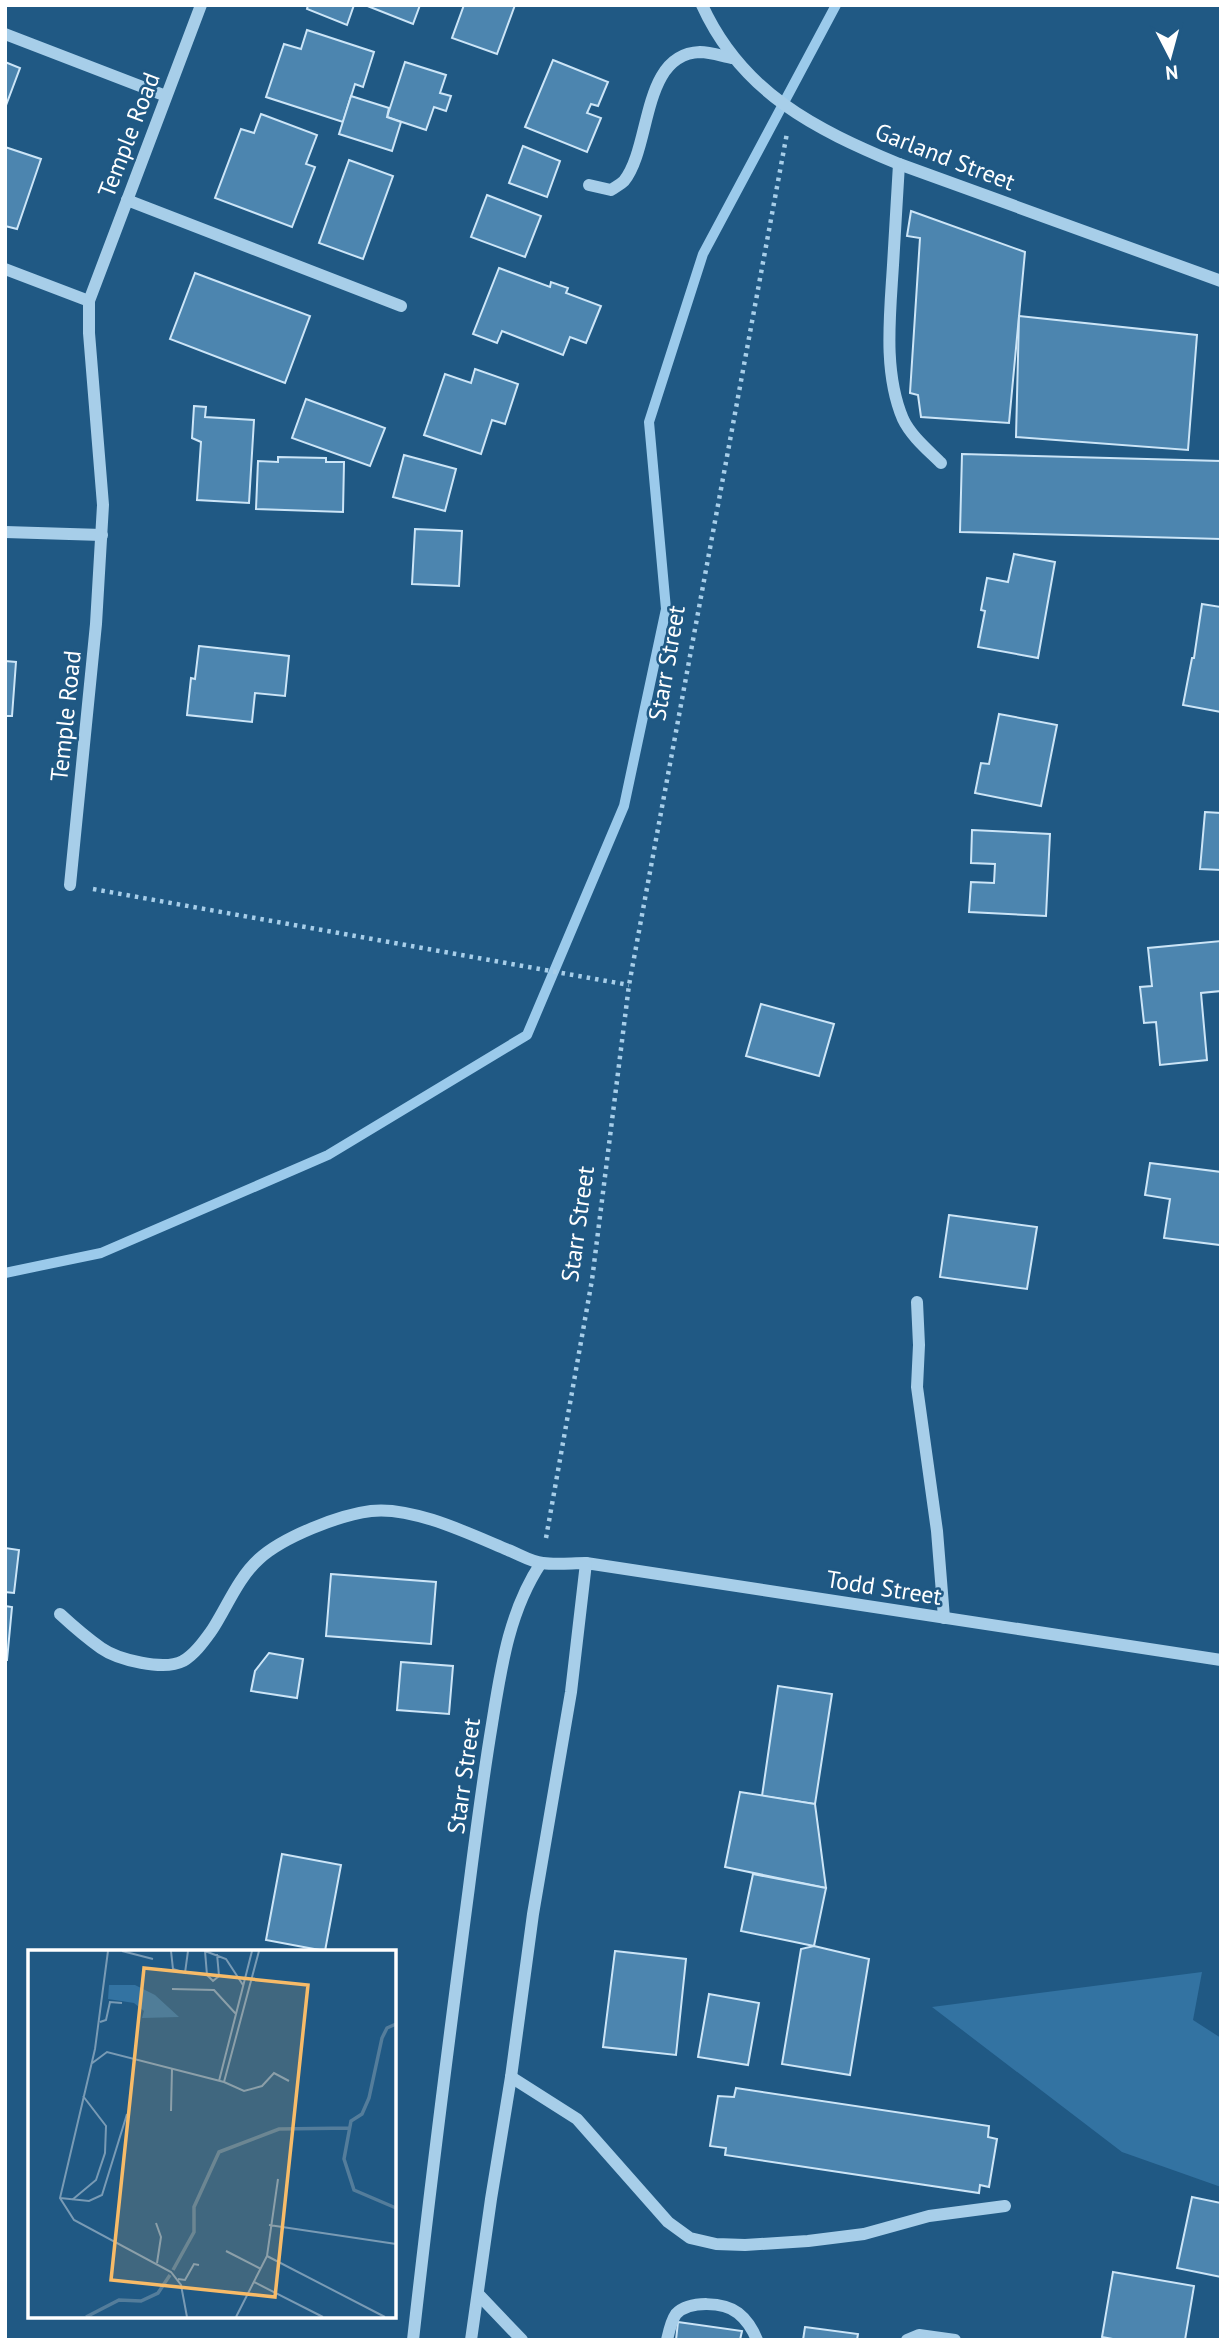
<svg xmlns="http://www.w3.org/2000/svg" width="1226" height="2345" font-family="'PT Sans',sans-serif">
<rect width="100%" height="100%" fill="#205984"/>
<path fill="#3373a2" d="M1202,1972L1193,2020L1221,2038V2187L1122,2152L932,2007Z"/>
<g fill="none" stroke-linecap="round" stroke-linejoin="round">
<path stroke="#9bcaeb" stroke-width="10" d="M5,1273L101,1253L328,1155L527,1035L624,806L666,609L649,422L703,254L836,5"/>
</g>
<g fill="#4c85af" stroke="#cce5f7" stroke-width="2">
<path d="M308,5H354L347,25L307,9Z"/>
<path d="M365,5H420L413,24Z"/>
<path d="M464,5H515L497,54L452,38Z"/>
<path d="M307,30L374,52L363,87L355,84L343,122L266,97L284,44L301,49Z"/>
<path d="M553,60L608,82L598,106L591,104L587,113L601,118L587,152L525,127Z"/>
<path d="M5,62L20,68L5,108Z"/>
<path d="M405,62L446,75L440,93L451,96L446,111L434,107L426,130L387,117Z"/>
<path d="M351,96L389,108L387,117L401,122L392,151L339,134Z"/>
<path d="M261,114L317,135L306,164L315,167L292,227L215,198L241,129L254,133Z"/>
<path d="M523,146L560,161L547,197L509,183Z"/>
<path d="M5,147L41,159L17,229L5,226Z"/>
<path d="M349,160L393,176L363,259L319,243Z"/>
<path d="M487,195L541,216L525,257L471,237Z"/>
<path d="M911,211L1025,252L1009,423L921,417L918,395L910,393L920,238L907,236Z"/>
<path d="M499,268L550,287L551,282L568,288L566,293L601,306L586,343L570,337L563,355L502,331L497,343L473,334Z"/>
<path d="M195,273L310,316L285,383L170,339Z"/>
<path d="M1019,316L1197,335L1188,450L1016,437Z"/>
<path d="M475,369L518,384L505,424L492,420L481,454L424,435L445,374L471,383Z"/>
<path d="M306,399L385,428L370,466L292,438Z"/>
<path d="M194,406L206,407L205,417L254,420L249,503L197,500L201,442L192,438Z"/>
<path d="M962,454L1221,461V539L960,532Z"/>
<path d="M404,455L456,469L445,511L393,497Z"/>
<path d="M278,457L326,458V462H344L343,512L256,509L258,461L278,462Z"/>
<path d="M415,529L462,531L459,586L412,584Z"/>
<path d="M1014,554L1055,562L1038,658L978,647L985,611L981,610L987,578L1008,582Z"/>
<path d="M1202,604L1221,607V712L1183,705L1192,658H1194Z"/>
<path d="M199,646L289,656L285,696L255,693L252,722L187,715L191,678L195,679Z"/>
<path d="M5,661L16,662L12,716H5Z"/>
<path d="M999,714L1057,725L1041,806L975,793L981,763L989,764Z"/>
<path d="M1205,812L1221,813V870L1200,869Z"/>
<path d="M972,830L1050,834L1046,916L969,912L971,882L994,883L995,864L971,863Z"/>
<path d="M1221,941V991L1201,993L1207,1060L1160,1065L1156,1022L1144,1023L1140,987L1152,986L1148,948Z"/>
<path d="M761,1004L834,1024L819,1076L746,1056Z"/>
<path d="M1150,1163L1221,1172L1220,1245L1164,1238L1170,1199L1145,1195Z"/>
<path d="M949,1215L1037,1227L1027,1289L940,1277Z"/>
<path d="M5,1548L19,1550L14,1593L5,1592Z"/>
<path d="M331,1574L436,1582L431,1644L326,1636Z"/>
<path d="M5,1606L12,1607L7,1660H5Z"/>
<path d="M269,1653L303,1659L297,1698L251,1691L255,1671Z"/>
<path d="M401,1662L453,1666L449,1714L397,1710Z"/>
<path d="M778,1686L832,1694L815,1804L762,1796Z"/>
<path d="M740,1792L815,1804L826,1888L725,1867Z"/>
<path d="M282,1854L341,1865L325,1951L266,1940Z"/>
<path d="M753,1874L826,1888L814,1946L741,1931Z"/>
<path d="M814,1946L869,1959L850,2075L782,2064L801,1949Z"/>
<path d="M615,1951L686,1959L676,2055L603,2047Z"/>
<path d="M709,1994L759,2003L748,2065L698,2057Z"/>
<path d="M736,2088L989,2126L988,2137L997,2139L989,2187L980,2185L979,2193L725,2155L726,2148L710,2146L718,2096L734,2097Z"/>
<path d="M1192,2197L1221,2203V2277L1177,2268Z"/>
<path d="M1113,2272L1194,2286L1185,2340H1118L1102,2337Z"/>
<path d="M678,2322L742,2331L740,2340H676Z"/>
<path d="M805,2327L858,2334L857,2340H803Z"/>
</g>
<g fill="none" stroke-linecap="round" stroke-linejoin="round">
<g stroke="#a7cee9" stroke-width="4.5" stroke-dasharray="3.5 5" stroke-linecap="butt">
<path d="M93,889L629,985"/>
<path d="M546,1538L592,1280L629,985L787,133"/>
</g>
<g stroke="#a7cee9" stroke-width="12">
<path d="M702,5C742,93 815,129 899,164L1221,281"/>
<path d="M5,34L166,96"/>
<path d="M899,164C897,198 895,232 893,265C890,315 883,372 903,419C911,436 928,450 941,463"/>
<path d="M589,185L611,190C615,187 620,185 624,181C652,146 641,54 700,52C710,52 722,56 732,58"/>
<path d="M127,200L401,306"/>
<path d="M5,269L89,301"/>
<path d="M5,532L102,535"/>
<path d="M70,885L96,624L103,505L89,333V301L201,5"/>
<path d="M917,1302L919,1345L917,1387L937,1531L944,1618"/>
<path d="M60,1614C73,1626 87,1638 101,1648C118,1660 164,1671 183,1661C195,1654 204,1641 212,1630C227,1607 238,1578 259,1559C283,1537 339,1515 371,1511C412,1506 470,1534 508,1550C519,1554 531,1562 543,1563C556,1565 572,1563 586,1563L1221,1660"/>
<path d="M511,2077L577,2119L668,2222L690,2238L716,2244L745,2245L808,2241L864,2234L929,2216L1005,2206"/>
<path d="M479,2295L522,2340"/>
<path d="M413,2340C430,2188 449,2038 469,1887C476,1832 483,1778 492,1724C501,1668 509,1611 541,1563"/>
<path d="M471,2340L491,2199L511,2077L533,1914L571,1692L586,1563"/>
<path d="M667,2340C669,2331 671,2321 676,2314C690,2300 724,2302 738,2313C747,2320 753,2330 757,2340"/>
<path d="M907,2340L919,2335L955,2340"/>
</g>
</g>
<g text-anchor="middle" stroke-width="5" stroke-linejoin="round" paint-order="stroke">
<g font-size="24" fill="#fff" stroke="#205984">
<text transform="translate(129 135) rotate(-69)" y="8">Temple Road</text>
<text transform="translate(945 157) rotate(21)" y="8">Garland Street</text>
<text transform="translate(667 663) rotate(-80)" y="8">Starr Street</text>
<text transform="translate(66 716) rotate(-84)" y="8">Temple Road</text>
<text transform="translate(578 1224) rotate(-82)" y="8">Starr Street</text>
<text transform="translate(884 1588) rotate(9)" y="8">Todd Street</text>
<text transform="translate(464 1776) rotate(-82)" y="8">Starr Street</text>
</g>
</g>
<g transform="translate(28 1950)">
<rect width="368" height="368" fill="#205984"/>
<path d="M81,35H107L127,45L151,67L114,68L116,61L106,53L80,49Z" fill="#3373a2"/>
<path fill="none" stroke="#547d9b" stroke-width="3.5" d="M368,74L359,78L354,88L341,148L334,164L323,171L316,209L326,240L368,258M145,320L166,282V257L191,202L251,179L323,178M58,367L91,350L113,351L130,343L142,325"/>
<path fill="none" stroke="#799bb5" stroke-width="2" d="M80,1L67,99L32,248L46,270L143,322L153,335L159,367M94,1L125,9M143,1L145,19L157,23L160,1M177,1L179,25L185,31L191,26L189,4M177,1L198,9L215,35M144,39L186,40L208,64M72,72L78,70L82,52L94,53M63,114L79,102L196,132L216,141L234,136L246,123L261,131M191,131L224,1M196,132L231,1M143,161L144,119M32,248L61,251L74,245L99,164M44,250L68,230L77,203L78,176L55,146M128,273L133,287L129,313M241,275L368,294M198,301L233,319M239,306L357,367M150,329L157,330L166,314L171,315M226,332L295,367M208,367L239,306L250,229"/>
<path fill="#f7bb68" fill-opacity="0.15" stroke="#f7bb68" stroke-width="3.5" d="M116,18L280,35L247,347L83,330Z"/>
<rect width="368" height="368" fill="none" stroke="#fff" stroke-width="3.5"/>
</g>
<rect width="1226" height="2345" fill="none" stroke="#ffffff" stroke-width="14"/>
<g transform="translate(1170 56) rotate(174)" stroke="#205984" stroke-width="5" paint-order="stroke">
<path d="M0-5L12 26L0 18L-12 26Z" fill="#ffffff"/>
<text y="-10" font-size="19" font-weight="bold" text-anchor="middle" fill="#ffffff">N</text>
</g>
</svg>
